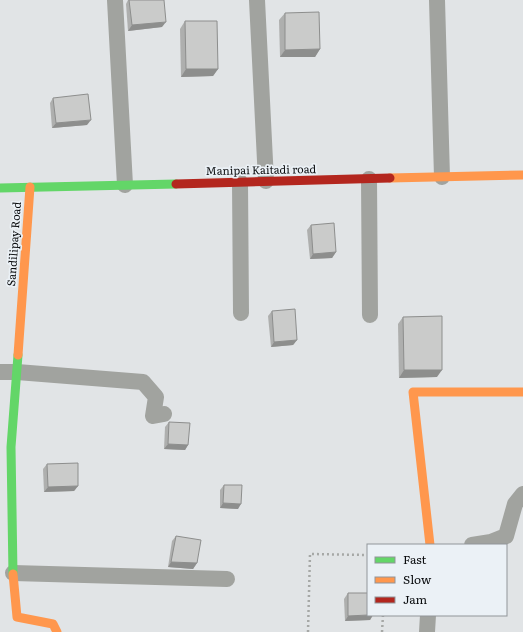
<svg xmlns="http://www.w3.org/2000/svg" width="523" height="632" font-family="Literata,serif">
<rect width="100%" height="100%" fill="#e1e4e6"/>
<g fill="none" stroke-linecap="round" stroke-linejoin="round">
<g stroke="#a6a8a6" stroke-width="2.5" stroke-dasharray="2 3" stroke-linecap="butt">
<path d="M308,632L310,554L368,555"/>
<path d="M382,632L383,615"/>
</g>
<g stroke="#a1a39f" stroke-width="16">
<path d="M115,0L125,185"/>
<path d="M257,0L266,181"/>
<path d="M437,0L442,177"/>
<path d="M369,179L370,315"/>
<path d="M240,182L241,313"/>
<path d="M0,372H17L143,382L156,397L153,416L164,414"/>
<path d="M472,545L491,542L506,536L515,504L523,494"/>
<path d="M13,573L227,579"/>
<path d="M427,632L428,615"/>
</g>
<g stroke="#63d668" stroke-width="9">
<path d="M0,188L176,184"/>
<path d="M13,574L11,447L18,355"/>
</g>
<g stroke="#ff974d" stroke-width="9">
<path d="M390,178L523,175"/>
<path d="M18,355L30,187"/>
<path d="M430,545L413,392H523"/>
<path d="M13,574L17,617L53,624L57,632"/>
</g>
<path stroke="#b3261e" stroke-width="9" d="M176,184L390,178"/>
</g>
<g fill="#aeafae">
<path d="M128,0H164L162,27L128,31L126,4Z"/>
<path d="M285,13L320,49L315,57H280L279,20Z"/>
<path d="M185,21L218,69L213,76L181,77L180,29Z"/>
<path d="M53,98L87,125L52,128L50,103Z"/>
<path d="M311,225L336,252L332,258L310,259L307,230Z"/>
<path d="M272,311L297,340L293,345L271,347L268,316Z"/>
<path d="M403,317L437,377L399,378L398,324Z"/>
<path d="M169,422L188,445L185,450L164,449L165,427Z"/>
<path d="M47,464L78,486L74,491L44,492L43,469Z"/>
<path d="M224,485L238,509L220,508V490Z"/>
<path d="M176,536L197,563L193,569L168,567L172,541Z"/>
<path d="M348,593L373,615L370,620L345,621L344,599Z"/>
</g>
<g fill="#8d8e8d">
<path d="M166,22L162,27L128,31L132,25Z"/>
<path d="M320,49L315,57H280L285,50Z"/>
<path d="M186,69H218L213,76L181,77Z"/>
<path d="M91,120L87,125L52,128L56,123Z"/>
<path d="M336,252L332,258L310,259L313,254Z"/>
<path d="M297,340L293,345L271,347L274,342Z"/>
<path d="M404,370H442L437,377L399,378Z"/>
<path d="M168,444L188,445L185,450L164,449Z"/>
<path d="M78,486L74,491L44,492L48,487Z"/>
<path d="M223,503L241,504L238,509L220,508Z"/>
<path d="M171,562L197,563L193,569L168,567Z"/>
<path d="M373,615L370,620L345,621L348,616Z"/>
</g>
<g fill="#cacbca" stroke="#8d8e8d">
<path d="M129,0H164L166,22L132,25Z"/>
<path d="M319,12L320,49L285,50V13Z"/>
<path d="M185,21H217L218,69H186Z"/>
<path d="M88,94L91,120L56,123L53,98Z"/>
<path d="M334,223L336,252L313,254L311,225Z"/>
<path d="M295,309L297,340L274,342L272,311Z"/>
<path d="M442,316V370H404L403,317Z"/>
<path d="M169,422L190,423L188,445L168,444Z"/>
<path d="M78,463V486L48,487L47,464Z"/>
<path d="M224,485H242L241,504L223,503Z"/>
<path d="M176,536L201,540L197,563L171,562Z"/>
<path d="M348,593H368V615L348,616Z"/>
</g>
<g text-anchor="middle" stroke-width="3.5" stroke-linejoin="round" paint-order="stroke">
<g font-size="11" fill="#0a0c0e" stroke="#ebf1f6">
<text transform="translate(261 170) rotate(-1)" y="4">Manipai Kaitadi road</text>
<text transform="translate(14 244) rotate(-86)" y="4">Sandilipay Road</text>
</g>
</g>
<rect x="367" y="544" width="140" height="72" fill="#ebf1f6" stroke="#919599"/>
<rect x="375" y="557" width="20" height="6" fill="#63d668" stroke="#919599"/>
<text x="403" y="564" font-size="12" fill="#0a0c0e">Fast</text>
<rect x="375" y="577" width="20" height="6" fill="#ff974d" stroke="#919599"/>
<text x="403" y="584" font-size="12" fill="#0a0c0e">Slow</text>
<rect x="375" y="597" width="20" height="6" fill="#b3261e" stroke="#919599"/>
<text x="403" y="604" font-size="12" fill="#0a0c0e">Jam</text>
</svg>
